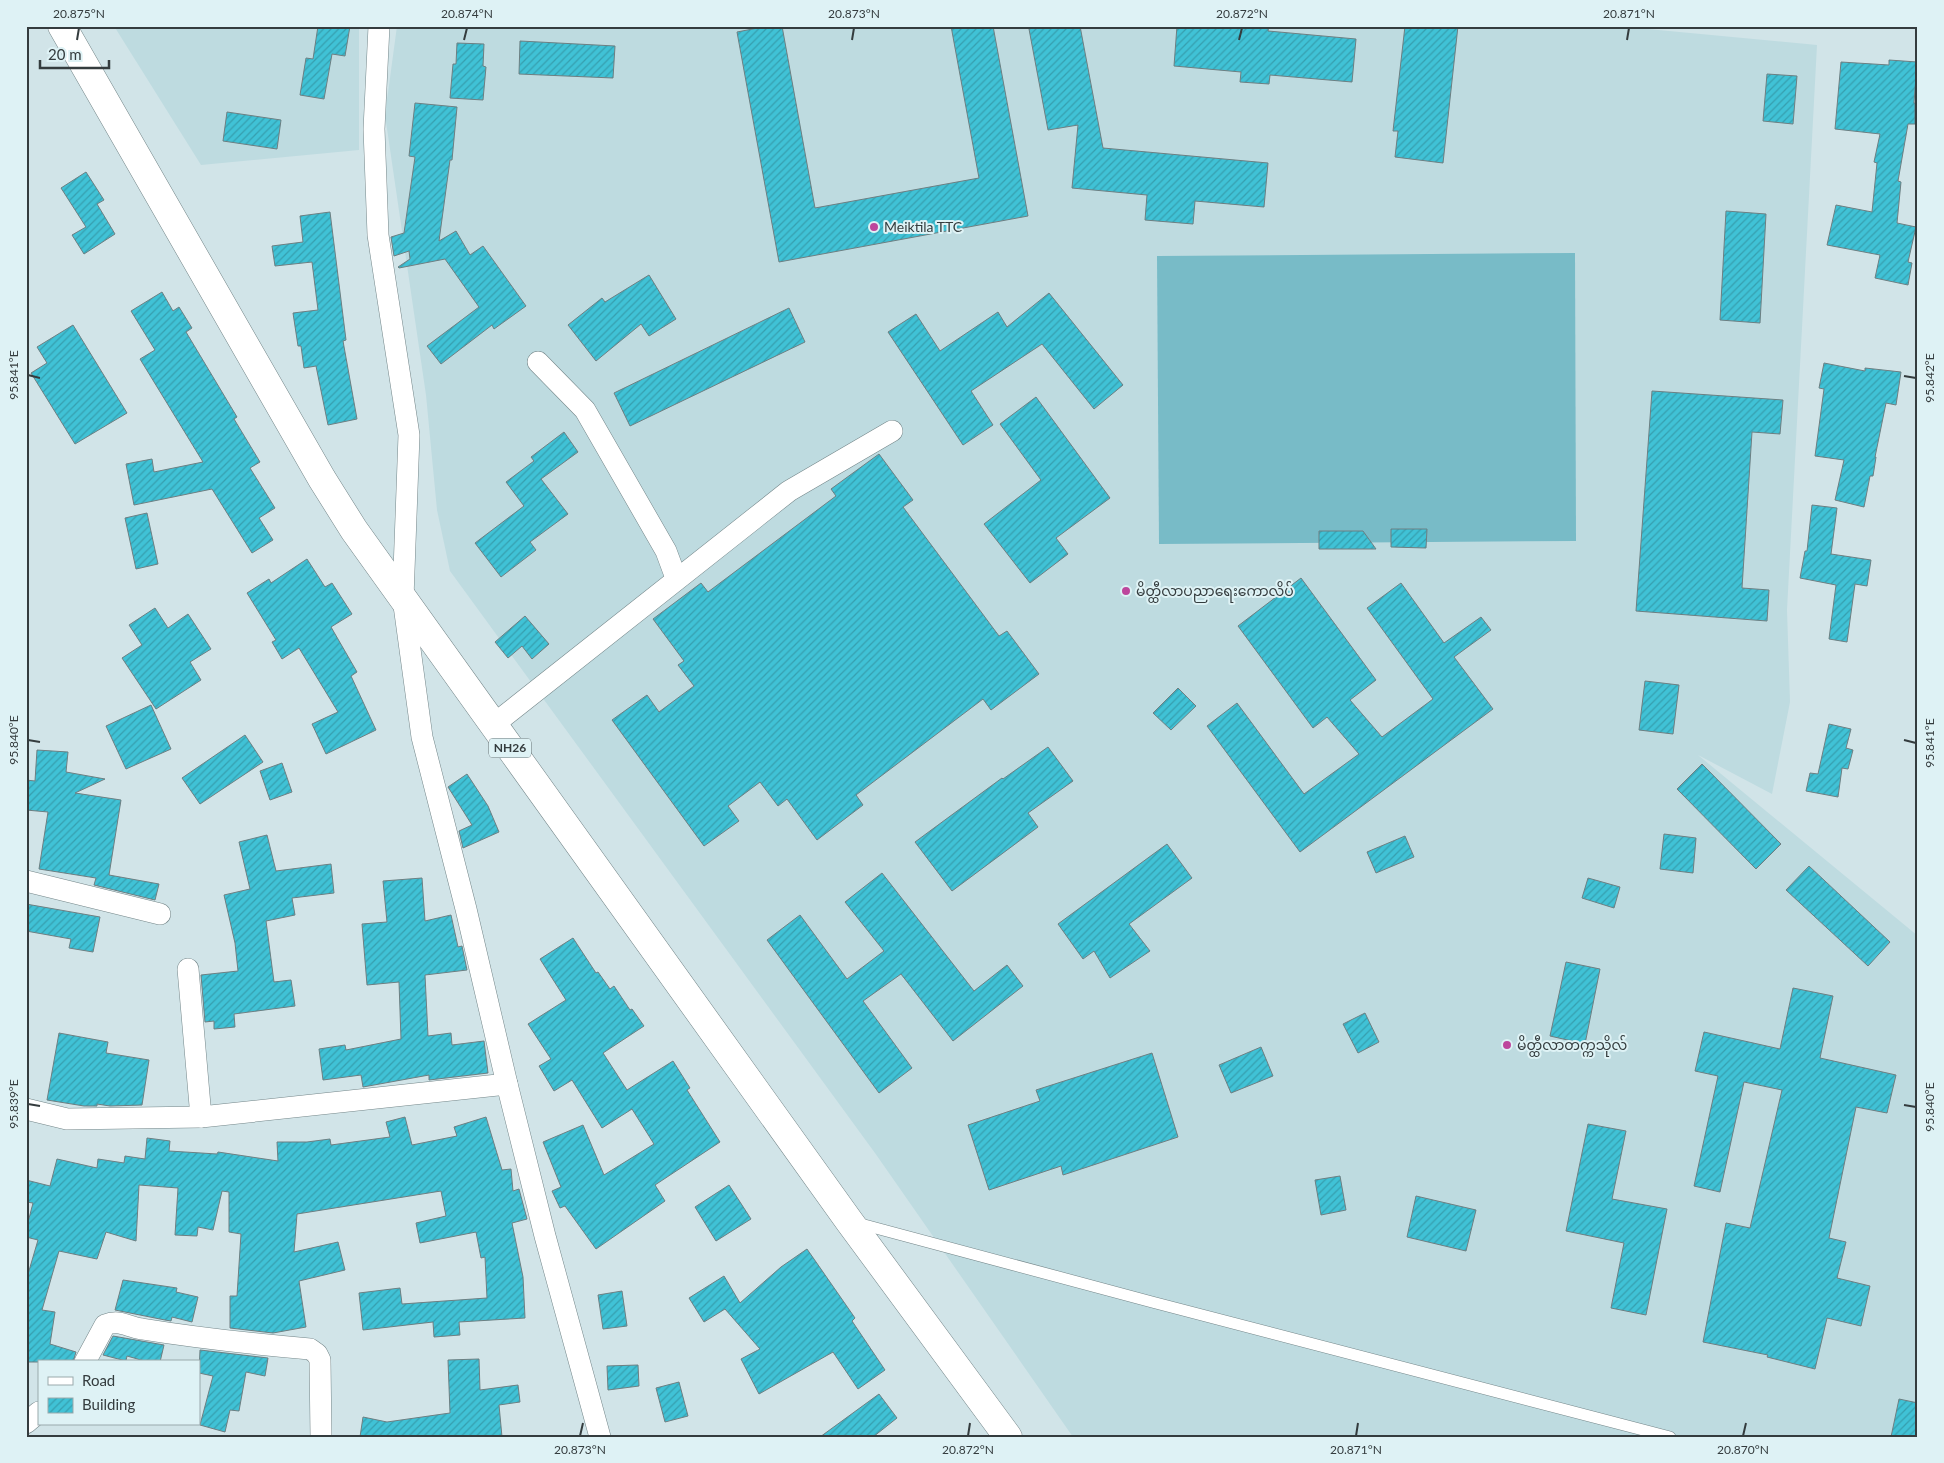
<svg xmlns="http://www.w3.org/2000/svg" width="1944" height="1463" font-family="Lato,'Noto Sans Myanmar',sans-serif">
<defs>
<pattern id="building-hatch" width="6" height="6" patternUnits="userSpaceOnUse" patternTransform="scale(1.25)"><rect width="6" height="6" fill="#40c2d6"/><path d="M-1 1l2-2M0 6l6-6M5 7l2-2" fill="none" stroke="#369faf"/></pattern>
</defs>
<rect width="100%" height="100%" fill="#d1e4e8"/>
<g fill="#bedbe0">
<path d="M114,26H359V150L201,165Z"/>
<path d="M397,26H1616L1817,45L1787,610L1790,702L1772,794L1698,755L1918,936V1437H1073L875,1153L450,571L437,510L426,395L385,115Z"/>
</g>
<path fill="#78bbc7" d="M1575,253L1576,541L1159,544L1157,256Z"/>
<g fill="url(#building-hatch)" stroke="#6d7f82">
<path d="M318,26H350L345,56L332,54L324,99L300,95L306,58L313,59Z"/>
<path d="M768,26H782L815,208L979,178L951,26H993L1028,216L779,262L737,32Z"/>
<path d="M1044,26H1080L1103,148L1268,163L1264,207L1195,201L1193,224L1145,220L1147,195L1072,188L1078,125L1048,130L1029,29Z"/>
<path d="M1177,26H1269L1268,31L1356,39L1352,82L1270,75L1269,84L1240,82L1241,72L1174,66Z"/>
<path d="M1405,26H1458L1443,163L1395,157L1398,131H1393Z"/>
<path d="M520,41L615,46L613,78L519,74Z"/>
<path d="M457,43L484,44L483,66L486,67L483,100L450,98L453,64H456Z"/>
<path d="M1889,60L1917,62L1914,103H1915V124H1908L1898,181L1901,182L1897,223L1916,227L1908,262L1912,263L1908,285L1875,278L1880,255L1827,245L1836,205L1872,212L1877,163L1874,162L1880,134L1835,129L1841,62L1889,65Z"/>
<path d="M1767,74L1797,76L1793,124L1763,121Z"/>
<path d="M415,103L457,107L452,160H450L439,241L456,231L470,255L483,246L526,306L494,329L492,325L441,364L427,346L479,307L445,259L399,268L398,267L410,259L409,251L394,256L391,237L404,233L415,157L409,156Z"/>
<path d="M227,112L281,120L277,149L223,141Z"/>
<path d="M86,172L104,200L97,204L115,234L84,254L72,235L86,227L61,188Z"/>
<path d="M1726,211L1766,214L1760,323L1720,320Z"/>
<path d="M330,212L346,340L343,341L357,419L328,425L316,366L304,368L301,346H298L293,313L318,310L312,262L275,266L272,246L303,242L300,216Z"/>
<path d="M649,275L676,319L649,336L641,324L596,361L568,325L602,298L605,302Z"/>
<path d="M162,292L173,311L179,307L192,328L186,332L237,417L234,419L260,462L250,468L275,508L259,518L273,540L252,553L212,489L134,505L126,464L152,459L154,472L203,462L140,359L155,350L131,311Z"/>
<path d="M1049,293L1123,385L1094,409L1042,344L971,391L993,425L963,445L888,332L916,314L940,351L998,312L1007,327Z"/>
<path d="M789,308L805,342L630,426L614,393Z"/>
<path d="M73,325L127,413L75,444L31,373L47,363L37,347Z"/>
<path d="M1824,363L1865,371V368L1901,372L1896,405L1886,403L1875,457H1876L1873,476H1870L1864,507L1835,500L1844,460L1815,456L1824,389L1819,388Z"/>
<path d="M1652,391L1783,400L1780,434L1752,432L1742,588L1769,590L1767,621L1636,611Z"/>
<path d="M1036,397L1110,498L1056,538L1068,554L1030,583L984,524L1041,480L1000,424Z"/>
<path d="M564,432L578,452L541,479L568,514L530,542L536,550L501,577L475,543L524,506L506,482L534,461L531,457Z"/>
<path d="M879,454L913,500L903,507L999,636L1007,631L1039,674L991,710L983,699L856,795L863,805L817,840L787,799L778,806L760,782L728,806L739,821L704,846L612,720L647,695L659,712L694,686L678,665L684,661L653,619L701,583L708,592L836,496L831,489Z"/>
<path d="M1812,505L1837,508L1831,554L1871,560L1867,586L1855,584L1847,642L1829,639L1836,585L1800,578L1805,551H1807Z"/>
<path d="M147,513L158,564L136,569L125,518Z"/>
<path d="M1391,529H1427L1426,548L1391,547Z"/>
<path d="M1319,531H1363L1376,549H1319Z"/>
<path d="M307,559L325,587L332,583L352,614L331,627L357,672L351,676L376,730L326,754L312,724L338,712L299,648L282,659L272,642L276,640L247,593L269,579L271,583Z"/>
<path d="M1301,578L1376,680L1350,700L1382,737L1433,699L1367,608L1401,583L1444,643L1481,617L1491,630L1454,657L1493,709L1300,852L1207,726L1237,703L1304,794L1359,754L1327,717L1313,728L1238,626Z"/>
<path d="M155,608L168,628L188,614L211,649L190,662L201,680L156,709L122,658L142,645L129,625Z"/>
<path d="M525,616L549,644L532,659L522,646L508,658L495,642Z"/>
<path d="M1645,681L1679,685L1673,734L1639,730Z"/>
<path d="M1178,688L1196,706L1171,730L1153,713Z"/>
<path d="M151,705L171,749L126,769L106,726Z"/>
<path d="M1829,724L1851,729L1846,748L1853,750L1848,769L1842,768L1838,797L1806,791L1810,773L1818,774Z"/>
<path d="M245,735L263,762L200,804L182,778Z"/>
<path d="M1048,747L1073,781L1028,813L1038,827L952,891L915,842L1002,778L1003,779Z"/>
<path d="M37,750L68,752L66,772L105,779L75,793L121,800L109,875L159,884L155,900L94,885L96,878L39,869L48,812L26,810V780L35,781Z"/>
<path d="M282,763L292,792L270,800L260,771Z"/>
<path d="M1702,764L1781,844L1756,869L1677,789Z"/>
<path d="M467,774L488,806L499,832L463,848L459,831L472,825L448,787Z"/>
<path d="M1664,834L1696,838L1693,873L1660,869Z"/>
<path d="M267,835L276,871L331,864L334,893L292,898L295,915L266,921L274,982L291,980L295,1006L234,1014L235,1027L214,1029V1021L205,1022L201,975L238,971L235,943L224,895L250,889L239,842Z"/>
<path d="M1405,836L1414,857L1376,873L1367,852Z"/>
<path d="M1167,844L1192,878L1129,924L1150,951L1110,978L1094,951L1083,959L1058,924Z"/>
<path d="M1809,866L1890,942L1868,966L1786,890Z"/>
<path d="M882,873L974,991L1007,965L1023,986L953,1041L901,974L863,1001L912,1068L879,1093L767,940L800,915L847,979L884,951L845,902Z"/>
<path d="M422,878L425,921L451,915L458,947L462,946L467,970L425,975L428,1036L451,1033L452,1045L484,1041L488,1073L429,1080V1075L363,1087L361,1075L323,1080L319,1049L345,1045L346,1050L401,1039L399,982L367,985L362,924L387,922L383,881Z"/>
<path d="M1588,878L1620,887L1614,908L1582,898Z"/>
<path d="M26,904L100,917L93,952L69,948L71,939L26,931Z"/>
<path d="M573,938L596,973L598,972L610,989L614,986L630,1010L632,1009L644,1026L603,1053L627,1090L673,1061L690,1088L687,1090L720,1142L655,1185L665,1201L596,1249L565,1206L560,1208L552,1191L561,1187L543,1142L583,1125L604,1175L654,1144L632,1109L602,1128L572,1080L554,1091L539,1066L551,1059L528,1024L566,1000L540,959Z"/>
<path d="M1566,962L1600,969L1585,1044L1550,1036Z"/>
<path d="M1793,988L1833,996L1820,1058L1896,1075L1887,1113L1856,1107L1829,1238L1846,1242L1837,1278L1870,1286L1861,1326L1827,1318L1815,1369L1767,1357L1768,1355L1703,1342L1726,1223L1750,1228L1782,1090L1744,1082L1720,1192L1694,1186L1718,1076L1695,1071L1704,1032L1780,1049Z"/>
<path d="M1365,1013L1379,1042L1358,1053L1343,1024Z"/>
<path d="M59,1033L108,1042L106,1053L149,1060L142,1105L110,1106L97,1104V1106H84L47,1100Z"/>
<path d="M1261,1047L1273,1076L1231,1093L1219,1065Z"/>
<path d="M1152,1053L1178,1137L1063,1175L1061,1166L989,1190L968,1125L1040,1101L1036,1090Z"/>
<path d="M405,1117L412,1145L457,1136L454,1127L486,1117L502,1170L511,1169L513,1191L519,1189L527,1219L512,1223L523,1277L525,1318L459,1322L460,1335L434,1337L433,1322L363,1330L359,1293L400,1288L402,1304L487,1298L485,1257L481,1258L476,1232L420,1243L416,1223L446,1216L441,1191L297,1214L294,1252L338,1242L345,1270L299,1281L306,1327L273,1333L230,1328V1296H237L241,1234L229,1232V1192L222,1191L213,1230L198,1227L197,1236L175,1235L178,1188L139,1185L136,1241L106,1232L97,1259L59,1251L42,1310L55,1312L50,1344L76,1352L73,1362H26V1281L38,1240L26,1237V1230L33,1203L26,1202V1180L50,1186L57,1159L97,1168L98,1159L124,1163L125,1156L145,1159L147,1138L170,1141L169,1151L217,1154L218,1152L278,1161L277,1142H307L330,1139L331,1145L390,1137L386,1122Z"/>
<path d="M1588,1124L1626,1131L1612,1199L1667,1209L1646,1315L1611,1308L1624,1243L1566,1231Z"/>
<path d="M1340,1176L1346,1210L1321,1215L1315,1180Z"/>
<path d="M729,1185L751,1219L716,1241L695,1207Z"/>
<path d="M1416,1196L1476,1210L1466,1251L1407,1237Z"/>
<path d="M807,1249L855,1318L852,1321L885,1370L858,1389L833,1352L759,1394L741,1359L760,1349L725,1309L704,1322L689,1298L724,1276L740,1303L781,1267Z"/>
<path d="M123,1280L177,1288L176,1292L198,1297L192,1322L172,1317L171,1321L165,1320L115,1310Z"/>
<path d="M622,1291L627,1326L603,1329L598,1295Z"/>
<path d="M113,1336L164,1345L160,1362H148L127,1356L126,1361L103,1355Z"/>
<path d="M200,1350L268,1358L265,1376L246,1372L239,1411L230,1410L225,1432L200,1425L213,1376L199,1373Z"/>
<path d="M479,1359L480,1390L518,1385L520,1402L499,1405L502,1437H360L363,1417L387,1422L450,1413L448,1360Z"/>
<path d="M638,1365L639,1386L608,1390L607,1366Z"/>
<path d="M679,1382L688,1416L665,1422L656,1388Z"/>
<path d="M879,1394L897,1418L873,1437H820Z"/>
<path d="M1899,1399L1918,1403V1437H1891Z"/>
</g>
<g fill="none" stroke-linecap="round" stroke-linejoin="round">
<defs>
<path id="lane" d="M857,1223L1152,1302L1670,1437"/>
<g id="street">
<path d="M379,26L374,129L378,235L409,435L403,598L422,737L466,909L507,1084L545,1236L600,1437"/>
<path d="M538,362L585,410L666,551L676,578"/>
<path d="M493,725L789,491L892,431"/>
<path d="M26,881L160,914"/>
<path d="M188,969L201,1117"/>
<path d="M26,1109L67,1119L201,1117L507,1084"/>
<path d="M85,1362L105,1325C120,1319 127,1327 142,1329C198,1338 253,1344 310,1349L317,1354L320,1360L321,1437"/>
<path d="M26,1423L39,1412"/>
</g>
<path id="highway" d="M62,26L322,479L354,530L849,1221L1008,1437"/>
</defs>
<use href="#lane" stroke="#748689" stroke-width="12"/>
<use href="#street" stroke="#748689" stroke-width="22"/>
<use href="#highway" stroke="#748689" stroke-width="29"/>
<use href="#lane" stroke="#fff" stroke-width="11"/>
<use href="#street" stroke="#fff" stroke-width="21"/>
<use href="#highway" stroke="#fff" stroke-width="28"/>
</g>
<path fill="none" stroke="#343c3e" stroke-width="2" d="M77,40L79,28M464,40L467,28M852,40L854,28M1239,40L1242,28M1627,40L1629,28M28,375L40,378M1904,376L1916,378M28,740L40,742M1904,740L1916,743M28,1104L40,1106M1904,1105L1916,1107M580,1436L583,1423M968,1436L970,1423M1356,1436L1358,1423M1743,1436L1746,1423"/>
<g fill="#bd469c" stroke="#def2f5" stroke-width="2">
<circle cx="874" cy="227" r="5"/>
<circle cx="1126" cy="591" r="5"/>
<circle cx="1507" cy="1045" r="5"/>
</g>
<g text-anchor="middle" stroke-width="4" stroke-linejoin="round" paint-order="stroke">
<rect fill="#def2f5" stroke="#677375" stroke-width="1" x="489" y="738.5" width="42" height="19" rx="4"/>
<g font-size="12" font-weight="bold" fill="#343c3e">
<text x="510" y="752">NH26</text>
</g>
<g font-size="14" fill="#343c3e" stroke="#def2f5" text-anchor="start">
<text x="884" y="232">Meiktila TTC</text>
<text x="1136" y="596">မိတ္ထီလာပညာရေးကောလိပ်</text>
<text x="1517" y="1050">မိတ္ထီလာတက္ကသိုလ်</text>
</g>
</g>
<rect width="1944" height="1463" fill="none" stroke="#def2f5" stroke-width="55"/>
<rect x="38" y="1360" width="162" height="65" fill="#def2f5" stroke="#9aa9ac"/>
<rect x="48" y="1377" width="25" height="8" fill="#ffffff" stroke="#9aa9ac"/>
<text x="82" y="1386" font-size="15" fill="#343c3e">Road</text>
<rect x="48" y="1398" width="25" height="15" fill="url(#building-hatch)" stroke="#9aa9ac"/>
<text x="82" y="1410" font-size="15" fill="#343c3e">Building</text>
<path d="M40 60v8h69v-8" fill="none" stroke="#343c3e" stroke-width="2.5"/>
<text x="48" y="60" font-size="15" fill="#343c3e" stroke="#def2f5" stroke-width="4" paint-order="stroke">20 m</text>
<rect x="28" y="28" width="1888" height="1408" fill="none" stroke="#343c3e" stroke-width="2"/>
<g font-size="12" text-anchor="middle" fill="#343c3e">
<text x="79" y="18">20.875°N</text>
<text x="467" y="18">20.874°N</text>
<text x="854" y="18">20.873°N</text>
<text x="1242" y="18">20.872°N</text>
<text x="1629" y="18">20.871°N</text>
<text transform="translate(14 375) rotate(-90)" y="4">95.841°E</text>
<text transform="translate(1930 378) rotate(-90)" y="4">95.842°E</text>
<text transform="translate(14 740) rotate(-90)" y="4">95.840°E</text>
<text transform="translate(1930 743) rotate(-90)" y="4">95.841°E</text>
<text transform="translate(14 1104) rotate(-90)" y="4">95.839°E</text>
<text transform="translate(1930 1107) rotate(-90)" y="4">95.840°E</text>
<text x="580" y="1454">20.873°N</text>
<text x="968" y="1454">20.872°N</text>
<text x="1356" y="1454">20.871°N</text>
<text x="1743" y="1454">20.870°N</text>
</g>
</svg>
